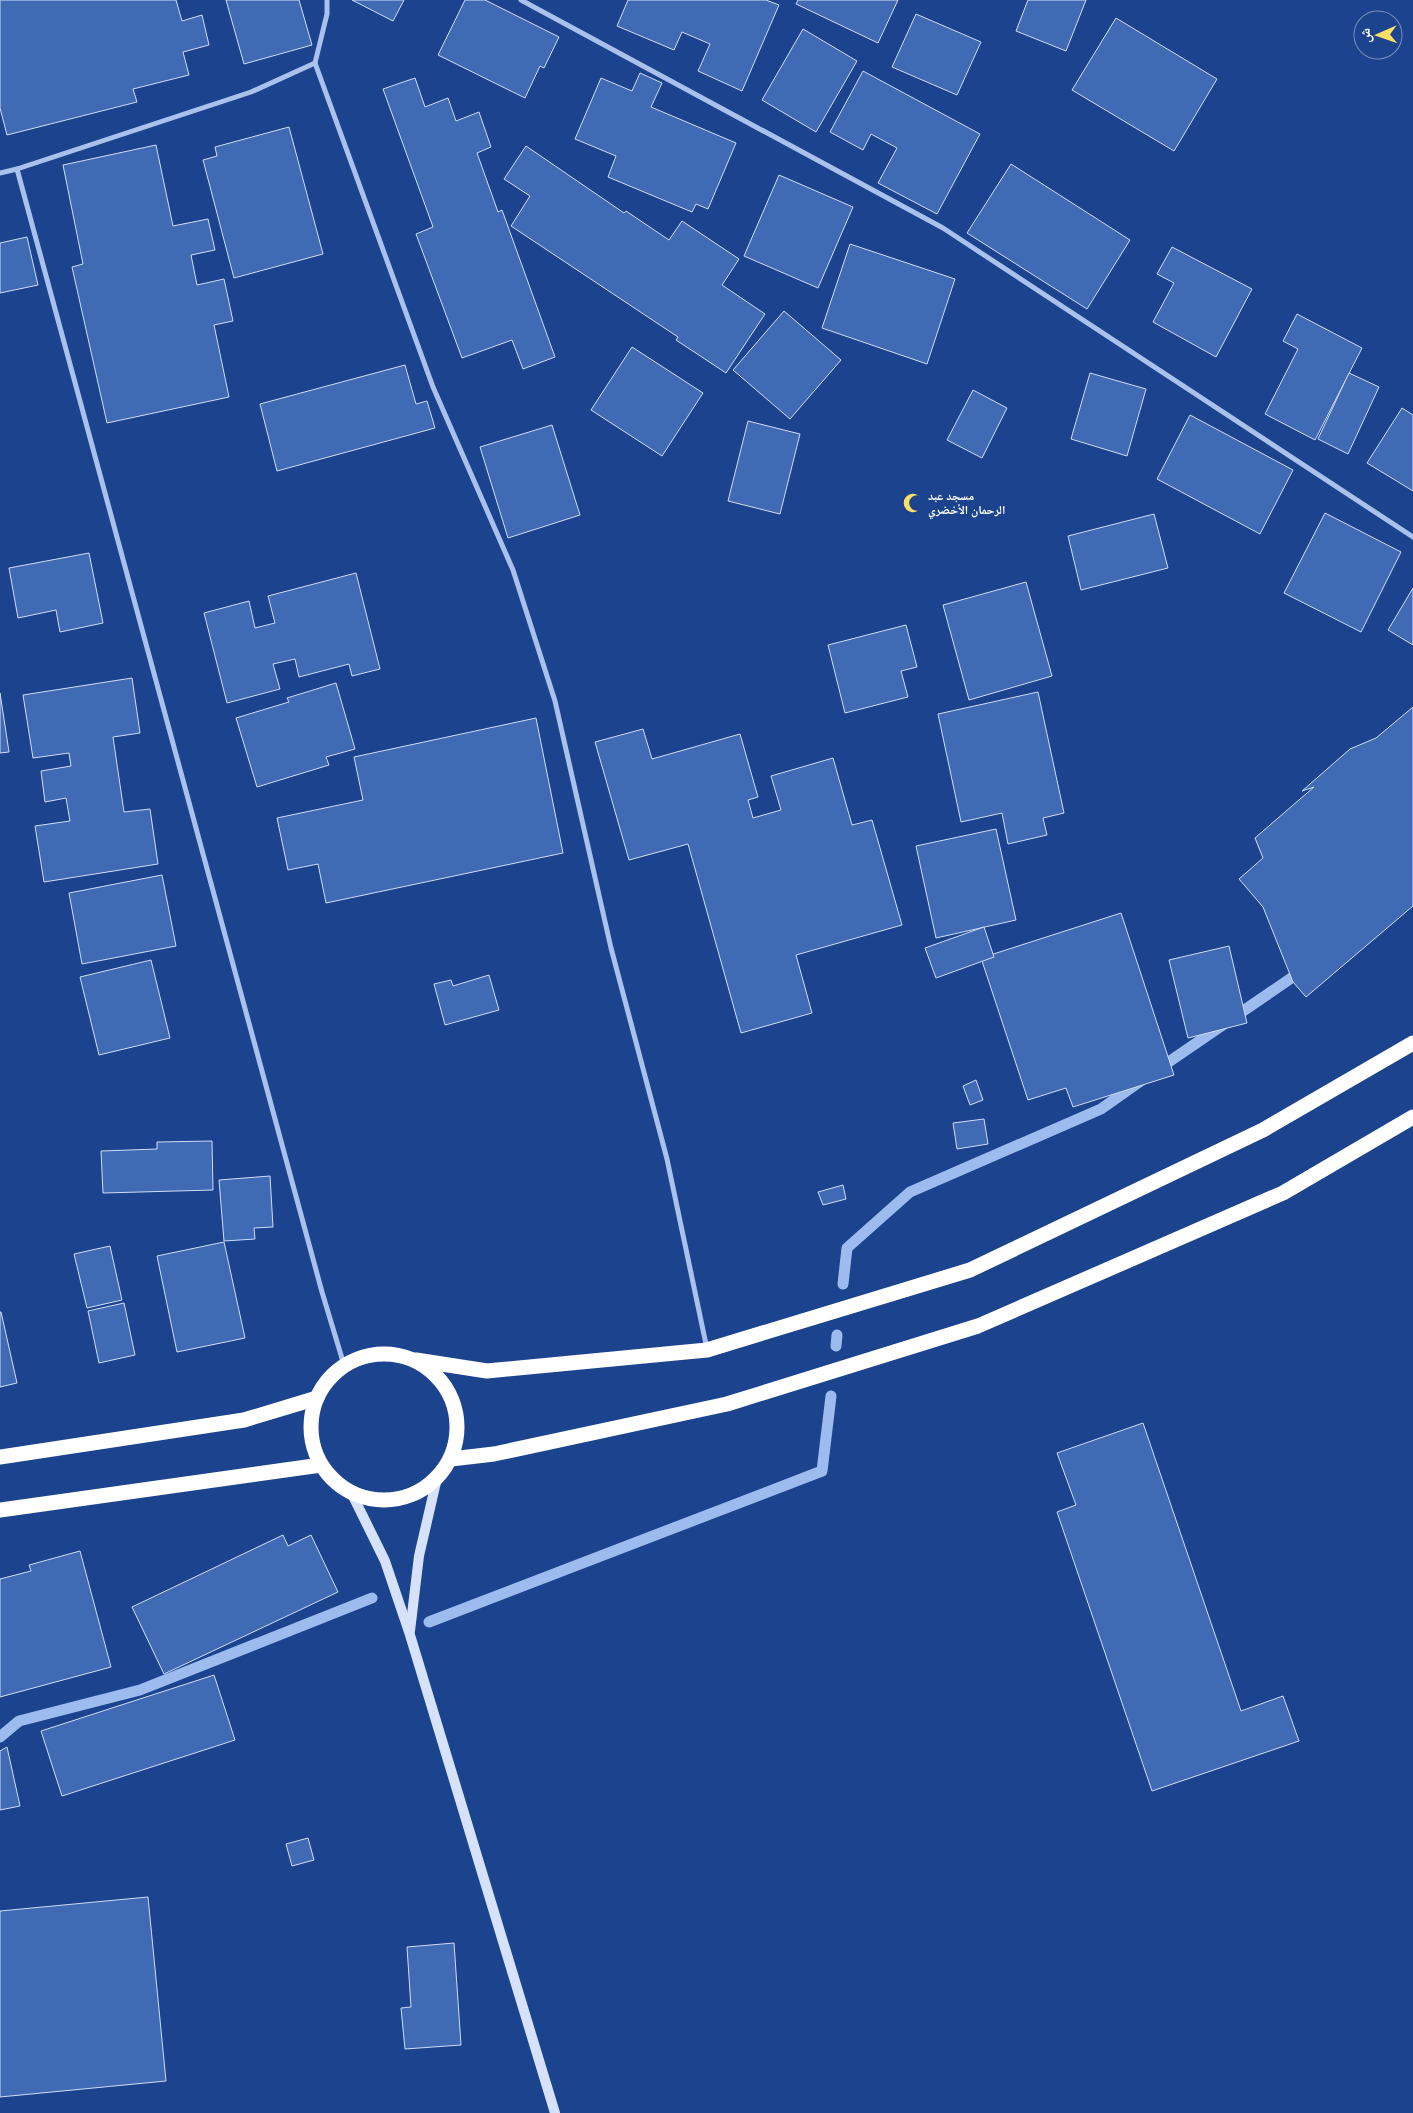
<svg xmlns="http://www.w3.org/2000/svg" width="1413" height="2113" font-family="'IBM Plex Sans','Noto Naskh Arabic',sans-serif">
<rect width="100%" height="100%" fill="#1c438d"/>
<g fill="none" stroke-linecap="round" stroke-linejoin="round">
<g stroke="#9cbbef" stroke-width="11">
<path d="M1157,1070L1303,970"/>
<path d="M843,1284L847,1248L910,1192L1101,1109L1142,1080"/>
<path d="M836,1346L837,1335"/>
<path d="M429,1622L822,1471L831,1396"/>
<path d="M0,1737L19,1721L140,1690L372,1598"/>
</g>
</g>
<g fill="#406ab3" stroke="#cedefa">
<path d="M0,0H176L182,21L202,15L209,45L183,52L189,75L133,89L137,102L7,135L0,108Z"/>
<path d="M226,0H299L312,45L244,64Z"/>
<path d="M352,0H404L393,21Z"/>
<path d="M465,0H485L559,37L544,68L540,66L525,98L438,55Z"/>
<path d="M628,0H766L779,5L742,91L698,71L710,44L682,32L674,50L617,26Z"/>
<path d="M798,0H898L878,43L796,4Z"/>
<path d="M1028,0H1086L1066,51L1016,31Z"/>
<path d="M916,14L981,42L957,95L892,67Z"/>
<path d="M1116,18L1217,79L1174,151L1072,90Z"/>
<path d="M803,29L857,61L816,132L762,100Z"/>
<path d="M863,71L980,134L937,214L878,183L897,148L871,134L863,150L830,132Z"/>
<path d="M640,73L662,83L651,107L736,143L708,209L696,204L692,212L608,177L616,156L575,139L601,78L632,91Z"/>
<path d="M415,78L425,107L448,98L456,121L479,112L491,147L477,153L498,212L502,210L555,357L523,369L512,340L462,358L416,234L433,227L383,89Z"/>
<path d="M289,127L323,254L234,278L203,160L217,156L215,147Z"/>
<path d="M156,145L173,226L208,219L215,250L191,255L197,285L224,279L233,321L214,325L229,397L107,423L72,267L83,264L63,165Z"/>
<path d="M526,146L624,213L626,211L669,240L682,221L739,259L722,285L765,314L726,373L676,340L678,337L511,226L530,196L504,179Z"/>
<path d="M1011,164L1130,240L1087,309L967,233Z"/>
<path d="M779,175L853,207L818,288L744,256Z"/>
<path d="M27,237L38,285L0,293V243Z"/>
<path d="M850,244L955,279L927,364L822,328Z"/>
<path d="M1172,247L1252,289L1216,357L1153,322L1174,283L1157,274Z"/>
<path d="M784,311L841,360L790,419L733,370Z"/>
<path d="M1297,314L1362,348L1315,440L1265,414L1298,349L1283,341Z"/>
<path d="M632,347L703,393L662,456L591,410Z"/>
<path d="M405,365L416,404L427,401L435,428L277,471L260,404Z"/>
<path d="M1090,373L1146,389L1127,456L1071,439Z"/>
<path d="M1349,373L1379,387L1348,454L1318,439Z"/>
<path d="M973,390L1007,408L982,458L947,440Z"/>
<path d="M1402,408L1413,415V491L1367,463Z"/>
<path d="M1190,415L1293,470L1260,534L1157,479Z"/>
<path d="M748,421L800,434L780,514L728,501Z"/>
<path d="M552,425L580,515L508,538L480,447Z"/>
<path d="M1325,513L1401,552L1361,632L1284,593Z"/>
<path d="M1154,514L1168,568L1081,590L1068,536Z"/>
<path d="M89,553L103,623L60,632L56,610L18,618L9,568Z"/>
<path d="M356,573L380,669L352,676L349,664L299,677L295,659L273,664L280,689L227,703L204,613L249,601L255,628L275,623L268,596Z"/>
<path d="M1026,582L1052,676L969,700L943,605Z"/>
<path d="M1413,588V645L1388,630Z"/>
<path d="M906,625L917,667L901,671L908,697L845,713L828,645Z"/>
<path d="M132,678L140,733L113,737L124,812L150,809L158,864L44,882L35,826L70,821L66,798L45,802L41,771L71,766L69,753L33,758L23,695Z"/>
<path d="M336,683L355,749L326,757L329,765L257,787L236,718L289,702L287,698Z"/>
<path d="M1038,692L1064,813L1043,818L1047,835L1008,844L1002,813L961,822L938,714Z"/>
<path d="M0,693L9,752L0,753Z"/>
<path d="M1413,707V906L1306,997L1293,982L1263,907L1239,879L1263,858L1255,838L1314,787L1302,791L1350,749L1376,738Z"/>
<path d="M536,718L563,853L326,903L318,864L288,870L277,818L363,800L354,757Z"/>
<path d="M643,729L652,759L740,734L758,797L748,800L753,818L781,810L771,776L833,758L852,825L872,820L902,925L796,955L812,1013L741,1033L688,844L629,860L595,742Z"/>
<path d="M996,829L1016,920L936,938L916,846Z"/>
<path d="M162,875L176,946L82,964L69,893Z"/>
<path d="M1121,913L1174,1075L1073,1107L1066,1088L1028,1100L981,958Z"/>
<path d="M984,927L994,957L936,978L925,948Z"/>
<path d="M1229,946L1247,1023L1188,1038L1169,960Z"/>
<path d="M151,960L170,1038L99,1055L80,977Z"/>
<path d="M489,975L499,1010L445,1025L434,984L451,980L453,986Z"/>
<path d="M976,1080L983,1100L970,1105L963,1086Z"/>
<path d="M984,1119L988,1144L957,1149L953,1123Z"/>
<path d="M212,1141L213,1190L103,1193L101,1151L157,1149V1142Z"/>
<path d="M270,1176L273,1227L254,1228L255,1239L224,1241L219,1180Z"/>
<path d="M843,1185L846,1199L823,1205L818,1192Z"/>
<path d="M224,1242L245,1338L177,1352L157,1256Z"/>
<path d="M110,1246L122,1300L87,1308L74,1254Z"/>
<path d="M124,1303L135,1355L99,1363L88,1311Z"/>
<path d="M1,1312L17,1383L0,1387V1312Z"/>
<path d="M1143,1423L1241,1711L1283,1696L1299,1741L1152,1791L1057,1512L1076,1505L1057,1453Z"/>
<path d="M283,1535L288,1546L311,1535L338,1592L164,1674L132,1607Z"/>
<path d="M80,1551L111,1667L0,1697V1579L31,1571L29,1565Z"/>
<path d="M214,1675L235,1740L62,1796L41,1731Z"/>
<path d="M7,1747L20,1806L0,1810V1751Z"/>
<path d="M308,1838L314,1860L292,1866L286,1844Z"/>
<path d="M148,1897L166,2081L0,2097V1911Z"/>
<path d="M454,1943L461,2045L405,2049L401,2008L411,2007L407,1947Z"/>
</g>
<g fill="none" stroke-linecap="round" stroke-linejoin="round">
<g stroke="#a9c2ed" stroke-width="5">
<path d="M521,0L943,228L1413,537"/>
<path d="M315,63L433,387L513,570L555,701L611,948L667,1159L707,1349"/>
<path d="M17,169L322,1292L344,1365"/>
<path d="M0,173L17,169L251,92L315,63L327,14V0"/>
</g>
<g stroke="#d5e2fa" stroke-width="10">
<path d="M351,1492L385,1561L410,1635L555,2113"/>
<path d="M410,1631L419,1556L437,1478"/>
</g>
<g stroke="#fff" stroke-width="15">
<circle cx="384" cy="1427" r="73"/>
<path d="M416,1360L487,1371L707,1350L970,1270L1263,1130L1413,1043"/>
<path d="M0,1457L244,1420L317,1398"/>
<path d="M451,1459L494,1454L727,1404L978,1326L1283,1193L1413,1117"/>
<path d="M0,1510L321,1465"/>
</g>
</g>
<defs>
<symbol id="mosque-bare" viewBox="-9 -9 18 18"><path d="M3.5-4.9A6 6 0 1 0 3.5 4.9A5 5 0 1 1 3.5-4.9Z" fill="#fedf66" stroke="#1c438d" stroke-width="2.5" paint-order="stroke"/></symbol>
</defs>
<g fill-rule="evenodd">
<use href="#mosque-bare" x="899" y="489" width="28" height="28"/>
</g>
<g text-anchor="middle" stroke-width="5" stroke-linejoin="round" paint-order="stroke">
<g font-size="12" font-weight="bold" fill="#fff" stroke="#1c438d" text-anchor="start">
<text x="928" y="500">مسجد عبد<tspan x="928" dy="14">الرحمان الأخضري</tspan></text>
</g>
</g>
<g transform="translate(1378 35) rotate(268)"><circle r="24" fill="#1c438d" stroke="#778ebb"/>
<path d="M0-4L9 19L0 12L-9 19Z" fill="#fedf66"/>
<text y="-8" font-size="14" font-weight="bold" text-anchor="middle" fill="#ffffff">ش</text>
</g>
</svg>
